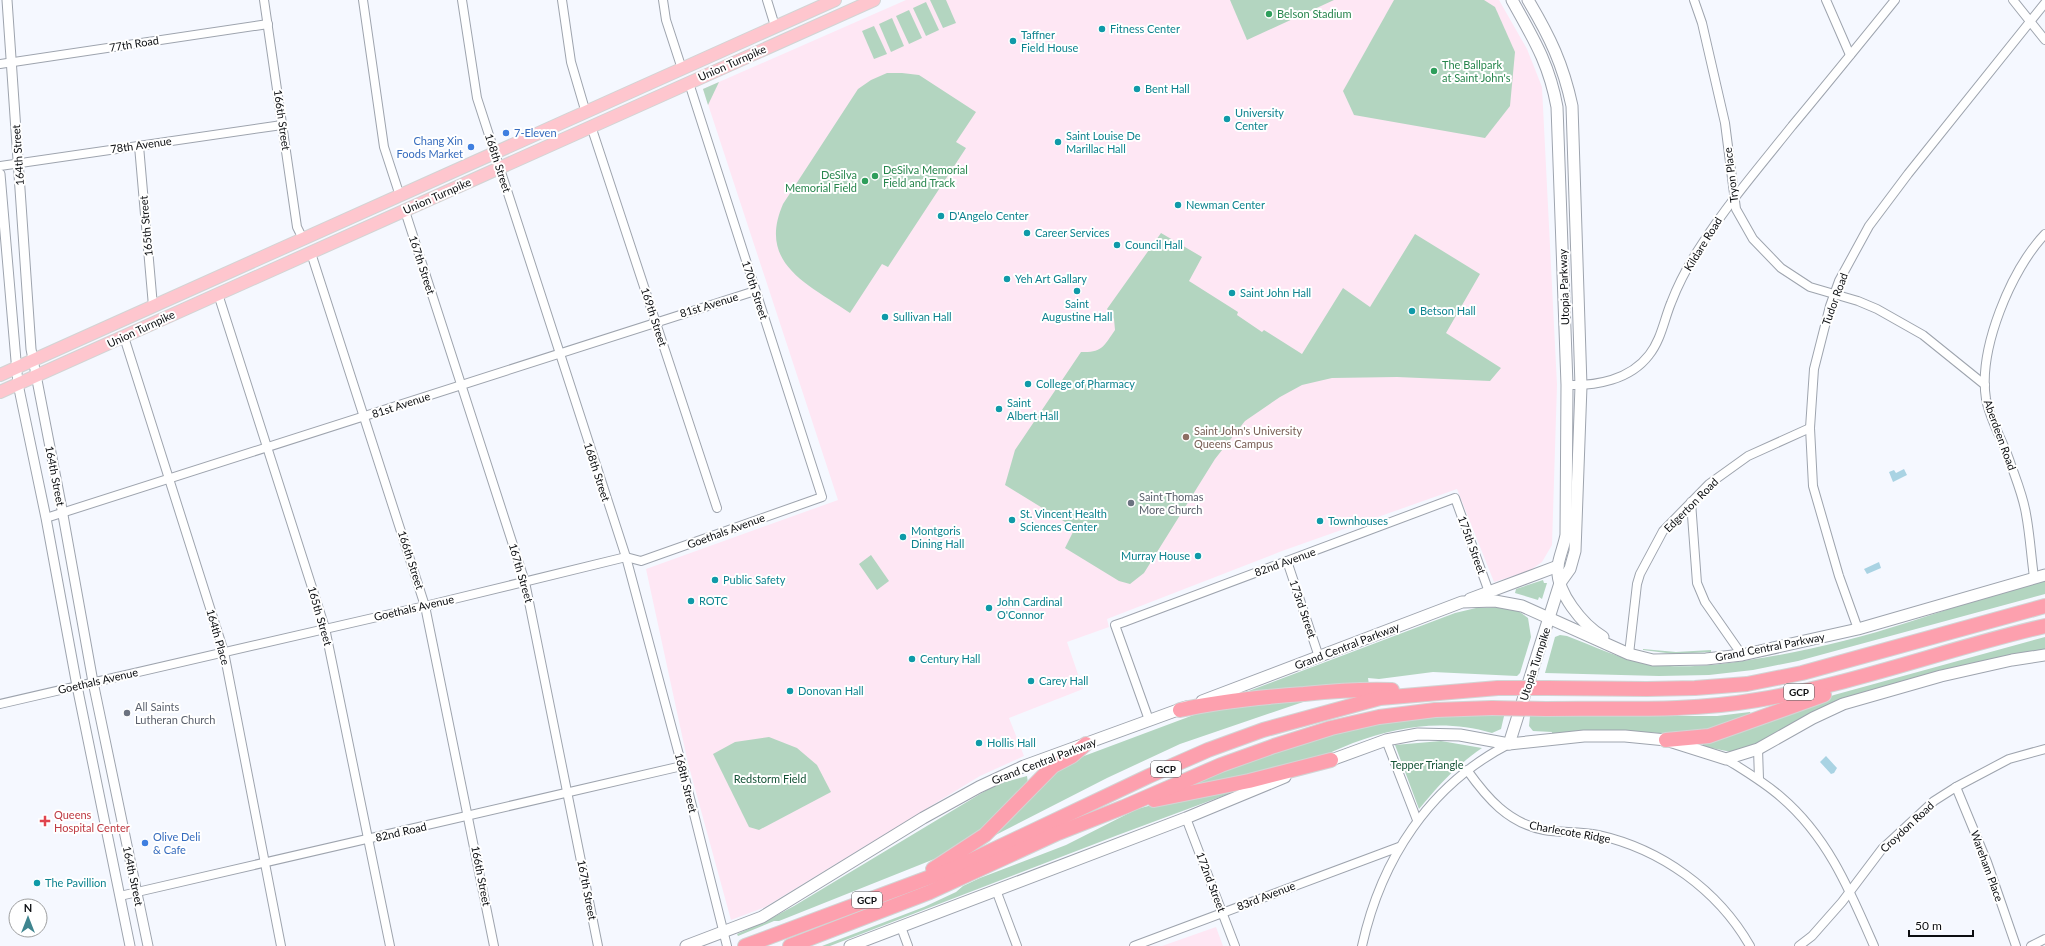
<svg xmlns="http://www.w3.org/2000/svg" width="2045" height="946" font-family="Lato,sans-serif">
<rect width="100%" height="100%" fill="#f5f8ff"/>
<g fill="#fee7f4">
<path d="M906,0H1499L1527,49L1542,87L1557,385L1552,545L1542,562L1529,571L1494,582L1457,489L1282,551L1107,619L1109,627L1067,642L1083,689L1009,718L1024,756L980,776L765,907L731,920L688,763L646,569L838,500L703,89Z"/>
<path d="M1216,927L1223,946H1162Z"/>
</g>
<g fill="#b3d5c0">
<path d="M930,0H946L956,23L943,28Z"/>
<path d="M1230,0H1334L1247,40Z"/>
<path d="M1394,0H1484L1495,7L1515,52L1510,106L1485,138L1354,115L1343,91Z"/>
<path d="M926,2L939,30L926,36L913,8Z"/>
<path d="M909,10L922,38L909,44L896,16Z"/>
<path d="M892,18L904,46L891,52L879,24Z"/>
<path d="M874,26L887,54L874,59L862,31Z"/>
<path d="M887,73H902L919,75L976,112L956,142L966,148L888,267L882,264L850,313C808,284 757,264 783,204L858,89L871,80Z"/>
<path d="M719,82L708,105L703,89Z"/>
<path d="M1161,233L1202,257L1189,281L1238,312L1237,315L1262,332L1264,330L1302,354L1343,288L1370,307L1415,234L1480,274L1446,333L1501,368L1490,381L1397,377L1332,378L1302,385L1280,397L1245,421L1215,459L1144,573L1130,584L1119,581L1065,548L1075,528L1005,485L1015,450L1081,352C1102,353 1104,346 1115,330L1114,319L1107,309Z"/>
<path d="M871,555L889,581L877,590L859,564Z"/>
<path d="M1543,580L1544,583H1547L1542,599L1539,597L1538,600L1515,593L1516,589Z"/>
<path d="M2045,581V594L1798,661L1753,670L1709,675L1659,676L1545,673L1555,637L1560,635L1567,636C1594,646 1621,660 1650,664C1683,669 1717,665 1749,660C1803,652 1857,639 1909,622C1954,608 1998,591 2045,581Z"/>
<path d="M1498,607L1517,610L1528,618L1531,637L1520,673L1517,676L1433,672L1379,679L1368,678L1369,685L1238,695L1455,613L1476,608Z"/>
<path d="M2045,637V650L1877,689L1830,704L1753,745L1731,752L1702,746L1705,741L1834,695Z"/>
<path d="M1643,649L1676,652L1711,650V652L1674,654L1643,650Z"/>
<path d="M1303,697L1306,701L1180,744L1107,778L982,842L1038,785L1076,759L1215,707Z"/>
<path d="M1505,712L1501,729L1492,733C1444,719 1399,726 1353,743C1337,749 1321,758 1305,762C1270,772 1234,778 1198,786L1196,782L1235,764L1336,732L1422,714Z"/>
<path d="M1750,712L1753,718L1722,729L1676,734L1607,730L1552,735V732L1533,731L1529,726L1530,716H1717Z"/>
<path d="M769,737L797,748L817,765L831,792L759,830L749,827L713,754L735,742Z"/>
<path d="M1441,741L1482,748C1457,765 1438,786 1419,809L1395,745Z"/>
<path d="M1027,776L1028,783L990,825L957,850L779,921H774L738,936L737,934L766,921L794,906L995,785Z"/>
<path d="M1263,781L1118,835L830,946H822L924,907L956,892L963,886L980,878L1066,845L1137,809L1167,801Z"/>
</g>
<g fill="#a9d3e3">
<path d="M1904,469L1907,475L1893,482L1889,472L1894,470L1896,473Z"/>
<path d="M1879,562L1881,568L1867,574L1864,569Z"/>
<path d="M1826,756L1837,768L1834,773L1831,774L1820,762Z"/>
</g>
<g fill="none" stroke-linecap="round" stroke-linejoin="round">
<defs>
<g id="minor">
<path d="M264,0L297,227L303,239"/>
<path d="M363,0L384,147L400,196"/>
<path d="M462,0L477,98L626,557L682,766L727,946"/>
<path d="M562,0L571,62L586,113"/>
<path d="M663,0L666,20L682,69"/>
<path d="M767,0L775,26"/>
<path d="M1694,0L1702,23L1725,123L1736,209L1753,239L1781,268L1810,287L1858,301L1877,309L1923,335L1985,385"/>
<path d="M1826,0L1850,55"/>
<path d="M2013,0L2045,40"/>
<path d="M0,64L268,24"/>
<path d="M591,126L717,508"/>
<path d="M139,146L153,306"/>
<path d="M0,166L282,125"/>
<path d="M405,211L525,582L598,946"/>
<path d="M311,253L425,606L494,946"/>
<path d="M218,294L325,628L390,946"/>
<path d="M124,337L224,652L281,946"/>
<path d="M1567,385C1596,386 1630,380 1649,355C1661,340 1664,320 1671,303C1679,282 1690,262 1702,244C1729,202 1761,165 1792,126C1827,84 1861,42 1895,0"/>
<path d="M1691,502L1697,583L1705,602L1742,655"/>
<path d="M46,518L755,291"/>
<path d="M1287,561L1319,657"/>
<path d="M2034,577C2031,556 2030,535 2026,514C2023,495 2015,477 2009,459C2002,439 1990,420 1986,399C1978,349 2011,270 2045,234"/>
<path d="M1858,629L1839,576L1813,486L1810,428L1814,369L1830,306L1839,281L1869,226L1908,174L2045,3"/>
<path d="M1629,654L1637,584L1640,574L1663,531L1709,484L1748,456L1810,428"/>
<path d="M0,704L425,606L626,557L641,561L822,497L689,83"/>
<path d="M1149,720L1115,625L1124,622L1455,498L1489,592"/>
<path d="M1386,740L1417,820"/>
<path d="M1758,749L1759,779"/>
<path d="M1726,759C1745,771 1764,782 1781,797C1828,837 1850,891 1874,946"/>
<path d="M1467,770C1487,798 1508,823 1544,830C1561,833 1580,831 1598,835C1661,849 1718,890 1750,946"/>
<path d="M1956,787L1987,862L2016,946"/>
<path d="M1186,818L1235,946"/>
<path d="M996,890L1017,946"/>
<path d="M120,896L682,766"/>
<path d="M901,927L908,946"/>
<path d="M1134,946L1399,847"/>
<path d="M1362,946C1381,860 1429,785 1509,744"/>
<path d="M1799,946L1812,936L1842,902L1882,849L1934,801L1956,787L2009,759L2045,749"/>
<path d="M2031,946L2045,939"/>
</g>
<g id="tertiary">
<path d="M7,0L31,349L61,504L93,682L148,946"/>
<path d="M0,174L18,384L46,518L77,686L130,946"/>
</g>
<g id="secondary">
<path d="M1512,0C1533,38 1549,63 1557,107L1567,385L1566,535C1564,546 1559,557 1558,566C1555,592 1583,625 1603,637"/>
<path d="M1470,599L1558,566"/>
<path d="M1202,701L1462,602L1495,601L1522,606L1629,654L1653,660L1706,659L1742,655L1858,629L2045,575"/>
<path d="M1509,744L1560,583L1570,569L1575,551L1581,386L1572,106C1563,64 1550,37 1528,0"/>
<path d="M1323,763L1386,740L1418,734L1460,735L1509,744L1584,736H1625L1666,740L1726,759L1758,749L1813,718L1843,704L1941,676L2012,660L2045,655"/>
<path d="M686,946L762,917L923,818L979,787L1024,766L1186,707"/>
<path d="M850,946L1186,818L1285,777"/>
</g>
<g id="primary">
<path d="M0,375L835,0"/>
<path d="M0,392L874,0"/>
</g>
<g id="motorway">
<path d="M1547,688L1647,689L1695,688L1747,684L1802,673L2045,606"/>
<path d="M1546,709C1616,708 1688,712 1757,700C1855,684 1949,648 2045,626"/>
<path d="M1180,710C1221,701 1262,697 1304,694C1333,691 1362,689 1392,690"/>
<path d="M1666,740L1709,736L1824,695"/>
<path d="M1154,800L1249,781L1331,760"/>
<path d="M933,869L985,835L1053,766L1072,756L1086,744"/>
<path d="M745,946L957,867L1149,776L1208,750L1263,730L1380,698L1498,688"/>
<path d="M790,946L930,892L1058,833L1124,807L1221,765L1274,746L1331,728L1379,717L1435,710L1492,708"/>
</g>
</defs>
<use href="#minor" stroke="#9ea4ae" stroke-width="10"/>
<use href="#tertiary" stroke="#9ea4ae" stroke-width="11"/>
<use href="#secondary" stroke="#9ea4ae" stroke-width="13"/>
<use href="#primary" stroke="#d3d4d4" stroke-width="14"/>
<use href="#motorway" stroke="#d3d4d4" stroke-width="16"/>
<use href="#minor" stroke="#fff" stroke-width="8"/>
<use href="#tertiary" stroke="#fff" stroke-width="9"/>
<use href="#secondary" stroke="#fff" stroke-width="11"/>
<use href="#primary" stroke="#fec6ce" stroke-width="12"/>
<use href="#motorway" stroke="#fda0ae" stroke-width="14"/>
<defs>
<g id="motorway-bridge">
<path d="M1498,688H1547"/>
<path d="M1492,708L1546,709"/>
</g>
</defs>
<use href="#motorway-bridge" stroke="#d3d4d4" stroke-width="16" stroke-linecap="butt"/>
<use href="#motorway-bridge" stroke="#fda0ae" stroke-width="14"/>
</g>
<g fill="#2e9e5b" stroke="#fff" stroke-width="1.5">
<circle cx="1269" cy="14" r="4"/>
<circle cx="1434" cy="71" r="4"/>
<circle cx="875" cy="176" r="4"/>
<circle cx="865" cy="181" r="4"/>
</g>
<g fill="#0f9aa8" stroke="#fff" stroke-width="1.5">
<circle cx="1102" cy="29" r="4"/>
<circle cx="1013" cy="41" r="4"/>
<circle cx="1137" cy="89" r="4"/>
<circle cx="1227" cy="119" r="4"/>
<circle cx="1058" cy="142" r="4"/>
<circle cx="1178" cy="205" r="4"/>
<circle cx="941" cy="216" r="4"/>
<circle cx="1027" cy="233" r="4"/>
<circle cx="1117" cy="245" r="4"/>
<circle cx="1007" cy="279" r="4"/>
<circle cx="1077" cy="291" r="4"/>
<circle cx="1232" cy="293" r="4"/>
<circle cx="1412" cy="311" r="4"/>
<circle cx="885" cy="317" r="4"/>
<circle cx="1028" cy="384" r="4"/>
<circle cx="999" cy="409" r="4"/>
<circle cx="1012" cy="520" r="4"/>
<circle cx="1320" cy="521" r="4"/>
<circle cx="903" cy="537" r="4"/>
<circle cx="1198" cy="556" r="4"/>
<circle cx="715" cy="580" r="4"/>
<circle cx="691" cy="601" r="4"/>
<circle cx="989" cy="608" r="4"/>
<circle cx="912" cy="659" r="4"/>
<circle cx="1031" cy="681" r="4"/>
<circle cx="790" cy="691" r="4"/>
<circle cx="979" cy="743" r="4"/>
<circle cx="37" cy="883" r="4"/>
</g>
<g fill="#3f7fe0" stroke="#fff" stroke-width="1.5">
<circle cx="506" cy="133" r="4"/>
<circle cx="471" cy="147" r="4"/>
<circle cx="145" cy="843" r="4"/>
</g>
<circle fill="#8d6e63" stroke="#fff" stroke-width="1.5" cx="1186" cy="437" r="4"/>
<g fill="#6b7280" stroke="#fff" stroke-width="1.5">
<circle cx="1131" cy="503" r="4"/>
<circle cx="127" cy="713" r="4"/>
</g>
<path fill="#e0444e" stroke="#fff" stroke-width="1.5" d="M43 815h4v4h4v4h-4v4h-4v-4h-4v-4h4z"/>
<g text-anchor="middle" stroke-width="4" stroke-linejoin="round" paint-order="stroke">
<g fill="#fff" stroke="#555658" stroke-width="1">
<rect x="1784" y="684" width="30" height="16" rx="3"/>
<rect x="1151" y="761" width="30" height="16" rx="3"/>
<rect x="852" y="892" width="30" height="16" rx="3"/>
</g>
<g font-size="10" font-weight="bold" fill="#0c0e11">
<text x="1799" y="696">GCP</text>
<text x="1166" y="773">GCP</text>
<text x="867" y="904">GCP</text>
</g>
<g font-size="11" fill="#27864d" stroke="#fff" text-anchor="start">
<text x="1277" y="18">Belson Stadium</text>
<text x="1442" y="69">The Ballpark<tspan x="1442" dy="13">at Saint John's</tspan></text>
<text x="883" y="174">DeSilva Memorial<tspan x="883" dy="13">Field and Track</tspan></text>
<text x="857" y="179" text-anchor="end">DeSilva<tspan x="857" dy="13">Memorial Field</tspan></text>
</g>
<g font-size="11" fill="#0d838f" stroke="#fff" text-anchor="start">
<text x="1110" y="33">Fitness Center</text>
<text x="1021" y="39">Taffner<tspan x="1021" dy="13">Field House</tspan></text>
<text x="1145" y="93">Bent Hall</text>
<text x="1235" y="117">University<tspan x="1235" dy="13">Center</tspan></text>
<text x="1066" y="140">Saint Louise De<tspan x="1066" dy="13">Marillac Hall</tspan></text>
<text x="1186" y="209">Newman Center</text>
<text x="949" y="220">D'Angelo Center</text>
<text x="1035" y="237">Career Services</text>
<text x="1125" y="249">Council Hall</text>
<text x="1015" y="283">Yeh Art Gallary</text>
<text x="1240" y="297">Saint John Hall</text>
<text x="1077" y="308" text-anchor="middle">Saint<tspan x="1077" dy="13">Augustine Hall</tspan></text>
<text x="1420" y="315">Betson Hall</text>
<text x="893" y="321">Sullivan Hall</text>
<text x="1036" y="388">College of Pharmacy</text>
<text x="1007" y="407">Saint<tspan x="1007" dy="13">Albert Hall</tspan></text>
<text x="1020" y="518">St. Vincent Health<tspan x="1020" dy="13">Sciences Center</tspan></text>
<text x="1328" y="525">Townhouses</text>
<text x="911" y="535">Montgoris<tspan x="911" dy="13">Dining Hall</tspan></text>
<text x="1190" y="560" text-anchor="end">Murray House</text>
<text x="723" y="584">Public Safety</text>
<text x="699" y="605">ROTC</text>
<text x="997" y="606">John Cardinal<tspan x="997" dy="13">O'Connor</tspan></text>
<text x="920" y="663">Century Hall</text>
<text x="1039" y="685">Carey Hall</text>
<text x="798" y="695">Donovan Hall</text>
<text x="987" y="747">Hollis Hall</text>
<text x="45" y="887">The Pavillion</text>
</g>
<g font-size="11" fill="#0c0e11" stroke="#fff">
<text transform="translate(134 44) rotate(-9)" y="4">77th Road</text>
<text transform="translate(732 63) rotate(-24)" y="4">Union Turnpike</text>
<text transform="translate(282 120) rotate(82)" y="4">166th Street</text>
<text transform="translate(141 145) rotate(-8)" y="4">78th Avenue</text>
<text transform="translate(18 155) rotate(-94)" y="4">164th Street</text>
<text transform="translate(498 163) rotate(72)" y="4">168th Street</text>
<text transform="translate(1731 175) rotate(-97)" y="4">Tryon Place</text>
<text transform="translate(437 196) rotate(-24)" y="4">Union Turnpike</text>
<text transform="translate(146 226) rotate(-95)" y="4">165th Street</text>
<text transform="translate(1703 244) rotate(-58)" y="4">Kildare Road</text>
<text transform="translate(422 265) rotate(72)" y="4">167th Street</text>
<text transform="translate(1564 287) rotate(-92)" y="4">Utopia Parkway</text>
<text transform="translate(755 290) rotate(72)" y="4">170th Street</text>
<text transform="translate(1835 299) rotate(-70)" y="4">Tudor Road</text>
<text transform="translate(709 305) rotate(-17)" y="4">81st Avenue</text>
<text transform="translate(654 317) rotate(72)" y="4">169th Street</text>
<text transform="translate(141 329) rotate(-25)" y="4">Union Turnpike</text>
<text transform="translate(401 405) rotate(-18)" y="4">81st Avenue</text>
<text transform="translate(2000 435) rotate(70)" y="4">Aberdeen Road</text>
<text transform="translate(597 472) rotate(72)" y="4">168th Street</text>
<text transform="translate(55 476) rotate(79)" y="4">164th Street</text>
<text transform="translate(1691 505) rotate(-45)" y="4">Edgerton Road</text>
<text transform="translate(726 531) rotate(-20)" y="4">Goethals Avenue</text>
<text transform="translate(1472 545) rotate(70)" y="4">175th Street</text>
<text transform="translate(411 560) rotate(72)" y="4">166th Street</text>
<text transform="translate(1285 562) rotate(-20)" y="4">82nd Avenue</text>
<text transform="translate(521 573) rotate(74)" y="4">167th Street</text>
<text transform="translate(414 608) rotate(-13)" y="4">Goethals Avenue</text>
<text transform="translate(1303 609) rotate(71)" y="4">173rd Street</text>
<text transform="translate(320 616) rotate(74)" y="4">165th Street</text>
<text transform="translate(218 637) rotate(74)" y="4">164th Place</text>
<text transform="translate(1347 646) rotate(-21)" y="4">Grand Central Parkway</text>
<text transform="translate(1770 647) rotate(-11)" y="4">Grand Central Parkway</text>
<text transform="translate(1535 664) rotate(-72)" y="4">Utopia Turnpike</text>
<text transform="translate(98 681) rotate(-13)" y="4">Goethals Avenue</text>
<text transform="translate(1044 761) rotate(-21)" y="4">Grand Central Parkway</text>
<text transform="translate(686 783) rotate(76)" y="4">168th Street</text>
<text transform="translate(1907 827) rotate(-43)" y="4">Croydon Road</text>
<text transform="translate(401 832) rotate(-13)" y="4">82nd Road</text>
<text transform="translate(1570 832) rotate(10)" y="4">Charlecote Ridge</text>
<text transform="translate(1987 866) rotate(70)" y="4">Wareham Place</text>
<text transform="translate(133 876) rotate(78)" y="4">164th Street</text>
<text transform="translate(481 876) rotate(79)" y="4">166th Street</text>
<text transform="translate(1211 882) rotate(69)" y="4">172nd Street</text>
<text transform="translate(587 890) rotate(79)" y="4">167th Street</text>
<text transform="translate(1266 896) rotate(-21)" y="4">83rd Avenue</text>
</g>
<g font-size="11" fill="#366cbe" stroke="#fff" text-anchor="start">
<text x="514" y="137">7-Eleven</text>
<text x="463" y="145" text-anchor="end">Chang Xin<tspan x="463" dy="13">Foods Market</tspan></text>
<text x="153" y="841">Olive Deli<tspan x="153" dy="13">&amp; Cafe</tspan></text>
</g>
<g font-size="11" fill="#785e54" stroke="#fff" text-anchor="start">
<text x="1194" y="435">Saint John's University<tspan x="1194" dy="13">Queens Campus</tspan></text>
</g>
<g font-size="11" fill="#5b616d" stroke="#fff" text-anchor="start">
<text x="1139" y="501">Saint Thomas<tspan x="1139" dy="13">More Church</tspan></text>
<text x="135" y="711">All Saints<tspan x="135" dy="13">Lutheran Church</tspan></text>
</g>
<g font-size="11" fill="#135235" stroke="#fff">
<text x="1427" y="769">Tepper Triangle</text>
<text x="770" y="783">Redstorm Field</text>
</g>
<g font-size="11" fill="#be3a42" stroke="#fff" text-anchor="start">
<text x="54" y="819">Queens<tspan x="54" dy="13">Hospital Center</tspan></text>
</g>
</g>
<g transform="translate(28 918)"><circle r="19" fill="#ffffff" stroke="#9e9fa0"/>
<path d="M0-3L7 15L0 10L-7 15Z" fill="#3f858f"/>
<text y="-6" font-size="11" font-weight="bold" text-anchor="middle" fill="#0c0e11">N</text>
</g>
<path d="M1909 930v6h64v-6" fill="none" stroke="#0c0e11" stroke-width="2"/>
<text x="1915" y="930" font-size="12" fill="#0c0e11" stroke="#ffffff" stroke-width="3" paint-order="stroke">50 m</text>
</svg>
